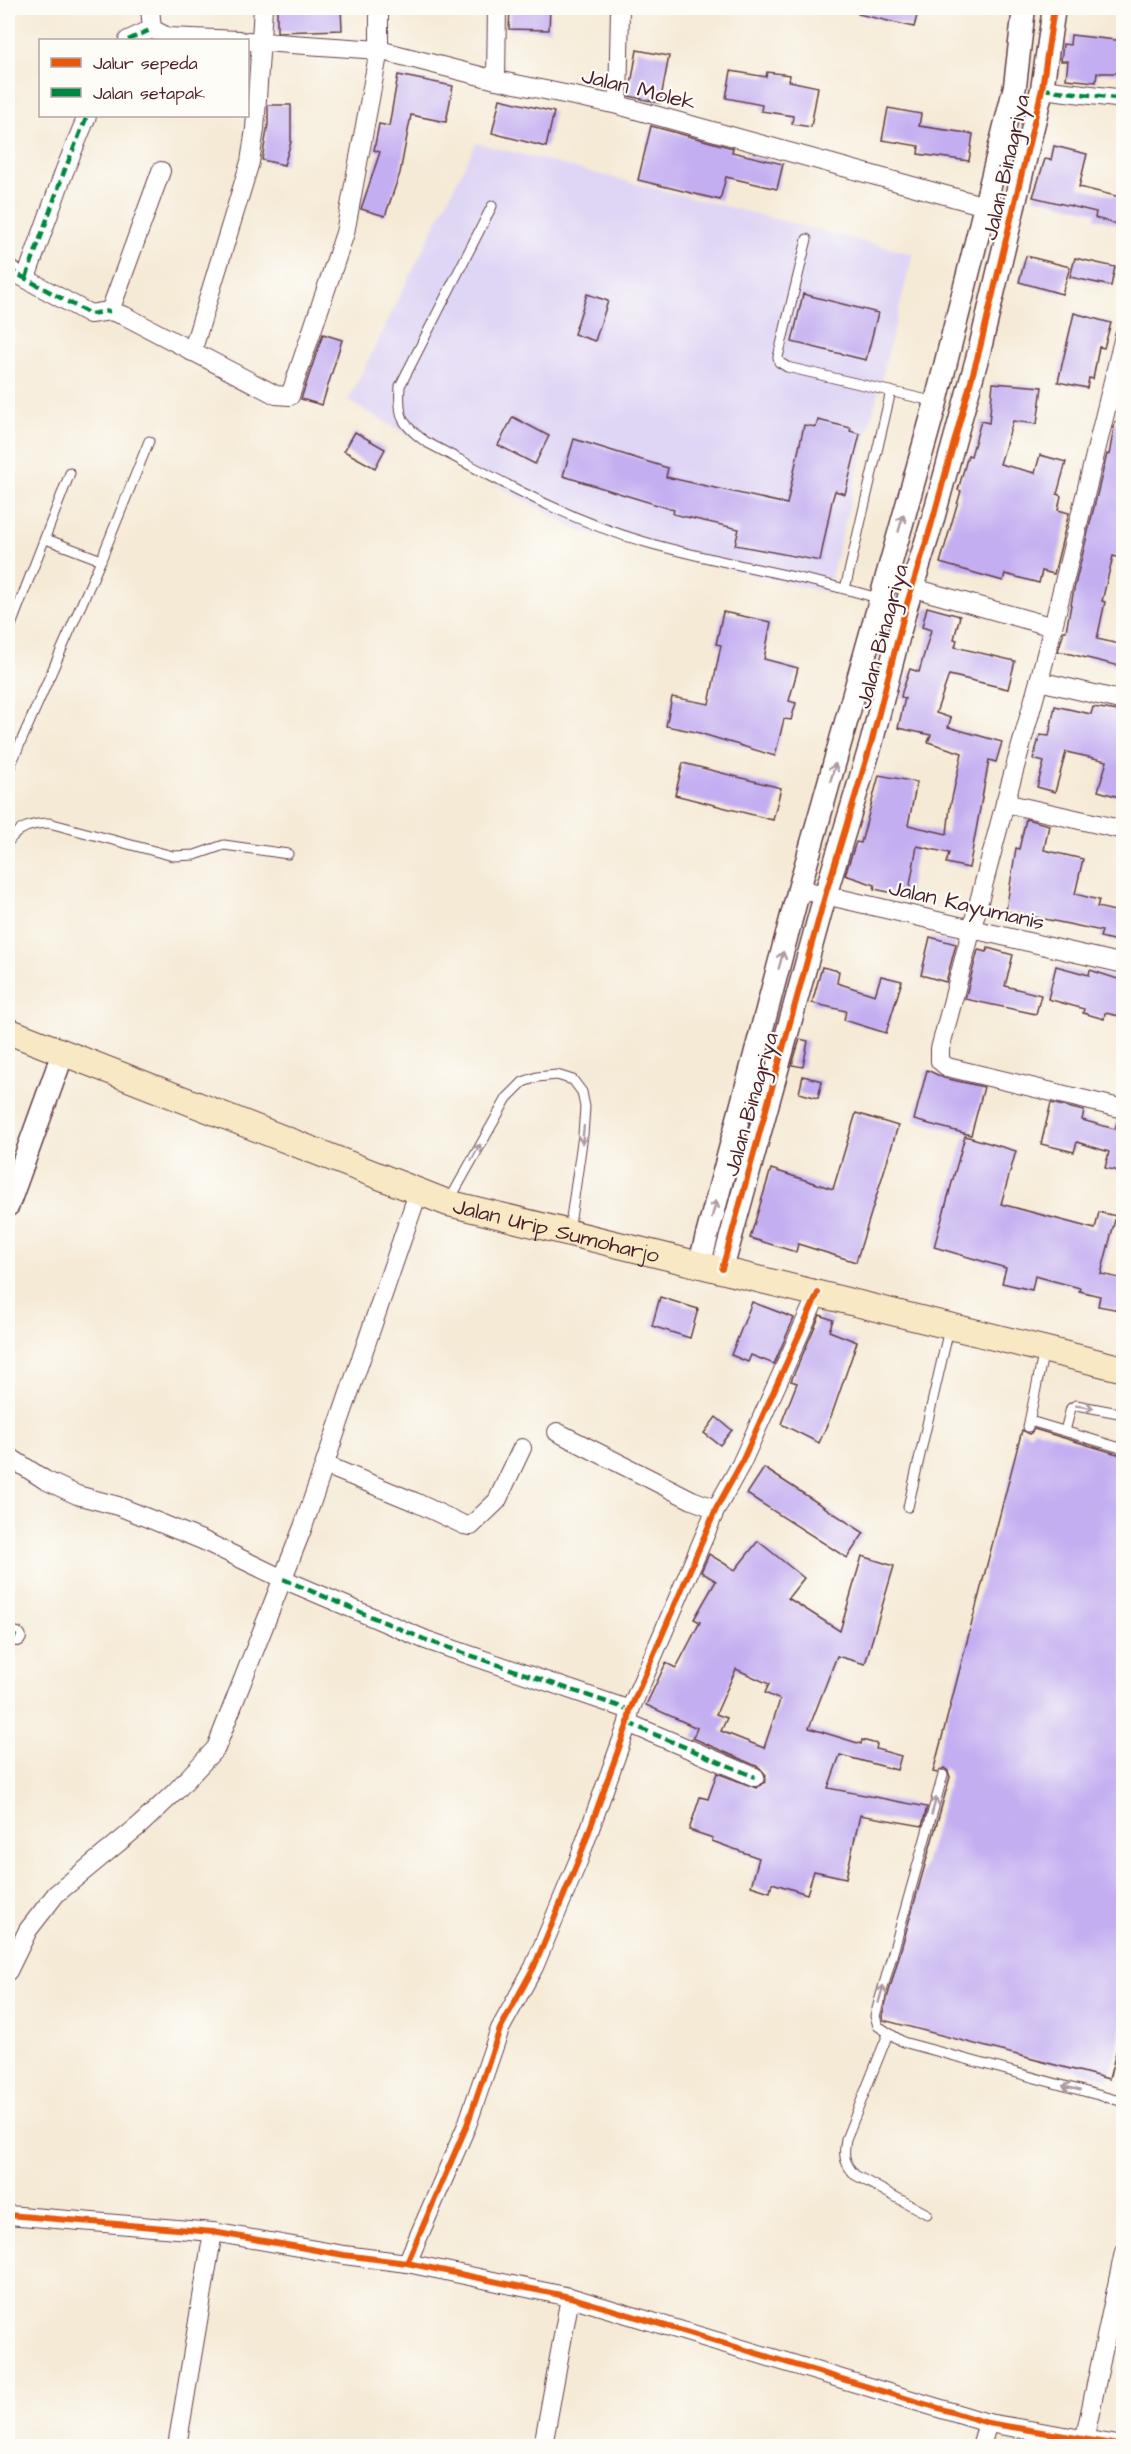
<svg xmlns="http://www.w3.org/2000/svg" width="1131" height="2454" font-family="'Architects Daughter',sans-serif">
<rect width="100%" height="100%" fill="#fdfcf7"/>
<filter id="ink" filterUnits="userSpaceOnUse"><feTurbulence type="fractalNoise" baseFrequency=".0167" numOctaves="2"/><feDisplacementMap in="SourceGraphic" scale="12" xChannelSelector="R" yChannelSelector="G"/><feConvolveMatrix kernelMatrix="1 2 1 2 8 2 1 2 1" color-interpolation-filters="sRGB"/></filter>
<filter id="wash" filterUnits="userSpaceOnUse"><feTurbulence type="fractalNoise" baseFrequency=".008" numOctaves="4" result="noise"/><feDisplacementMap in="SourceGraphic" scale="24" xChannelSelector="R" yChannelSelector="G"/><feGaussianBlur stdDeviation="1.35" result="paint"/><feColorMatrix in="noise" values="0 0 0 0 0 0 0 0 0 0 0 0 0 0 0 0 0 1.4 0 .05"/><feComposite in="paint" operator="in"/></filter>
<g filter="url(#wash)">
<rect width="100%" height="100%" fill="#f5ead6"/>
<path fill="#dfd5f5" d="M476,143L913,254L827,593L579,531L348,401Z"/>
<g id="blocks">
<g fill="#c3aef1" fill-rule="evenodd">
<path d="M277,8H341L342,30L277,32Z"/>
<path d="M510,8H550L549,30L509,29Z"/>
<path d="M859,8H919L914,27L858,14Z"/>
<path d="M1071,35L1124,41V73H1097L1096,82L1066,79L1068,61H1061L1063,44L1070,45Z"/>
<path d="M637,50L669,56L660,103L629,96Z"/>
<path d="M731,71L766,77L767,72L790,75L789,81L818,87L811,127L792,124L793,116L761,111L762,105L726,98Z"/>
<path d="M398,75L453,86L446,122L411,115L400,173L385,216L361,209L380,152L374,150L379,124L389,126Z"/>
<path d="M500,99L554,112L546,147L492,133Z"/>
<path d="M268,105H291V142L284,165L262,160L268,124Z"/>
<path d="M888,108L921,114L919,126L973,134L969,161L918,154L919,146L882,140Z"/>
<path d="M651,126L733,148L732,152L783,164L777,189L726,177L720,200L638,180Z"/>
<path d="M1054,146L1087,154L1079,187L1124,198V226L1095,218L1096,212L1033,197L1045,159L1051,160Z"/>
<path d="M1026,256L1070,267L1062,294L1019,282Z"/>
<path d="M1075,258L1115,267L1111,286L1070,277Z"/>
<path d="M587,294L608,301L595,341L574,334Z"/>
<path d="M803,294L878,313L866,360L792,342Z"/>
<path d="M1074,313L1111,323L1104,348L1099,347L1093,379L1089,378L1087,388L1058,382Z"/>
<path d="M323,334L342,340L322,405L301,399Z"/>
<path d="M993,383L1042,387L1037,424L1013,421L1000,464L1035,473L1040,455L1066,462L1057,494L1061,496L1058,510L1069,513L1054,574L1042,571L1039,583L1005,574L1003,581L940,563L961,491L958,490L968,455L971,456L981,421L989,423Z"/>
<path d="M513,417L549,436L535,464L498,445Z"/>
<path d="M818,420L851,428L850,431L860,434L845,494L835,491L832,501L820,561L735,545L739,529L673,514L674,510L563,476L574,439L668,468L666,477L787,504L804,425L816,427Z"/>
<path d="M1115,422L1124,423V559L1113,556L1102,601L1105,602L1097,639L1124,645V667L1058,651L1064,631H1066L1074,589L1107,454L1109,455Z"/>
<path d="M355,432L385,449L375,468L344,451Z"/>
<path d="M927,607L960,616L954,639L957,640L955,647L1015,661L1008,689L949,675L936,713L951,718L948,727L1002,742L996,762L989,760L969,868L946,863L949,853L917,846L908,896L874,889L875,885L845,875L856,842L861,843L879,775L917,782L908,825L947,834L950,807L962,753L928,742L931,735L898,728L905,698L901,697L902,692L910,669L919,672L931,630L922,627Z"/>
<path d="M723,612L771,622L764,659L798,668L789,701L796,703L791,720L784,719L775,756L696,732L666,726L672,697L709,704L721,645L716,644Z"/>
<path d="M1055,706L1091,714L1093,707L1124,712V783L1119,797L1098,791L1107,761L1066,752L1055,792L1037,787L1044,762L1033,759L1040,735L1049,736Z"/>
<path d="M683,763L781,788L773,820L675,795Z"/>
<path d="M1026,819L1049,825L1044,850L1083,859L1075,894L1099,900L1097,907L1124,913L1121,942L1100,937L1102,931L1006,911L1016,848L1019,849Z"/>
<path d="M930,937L956,944L946,982L921,975Z"/>
<path d="M988,948L1013,955L1005,986L1041,995L1036,1014L965,999L978,950L987,952Z"/>
<path d="M1056,966L1089,975L1090,970L1124,981V1017L1105,1013L1104,1019L1083,1013L1084,1009L1048,999Z"/>
<path d="M822,967L839,971L837,983L875,995L881,976L902,981L886,1033L844,1020L846,1011L812,1003Z"/>
<path d="M800,1039L808,1041L803,1067L792,1065Z"/>
<path d="M927,1070L944,1078L984,1087L971,1135L914,1120Z"/>
<path d="M803,1076L822,1081L818,1098L799,1093Z"/>
<path d="M1051,1103L1084,1111L1082,1120L1115,1129L1118,1119L1124,1120V1172L1105,1168L1109,1152L1077,1142L1074,1152L1041,1144Z"/>
<path d="M856,1113L898,1126L856,1262L798,1244L796,1252L750,1238L771,1169L833,1189Z"/>
<path d="M965,1136L1016,1151L1001,1204L1095,1229L1099,1212L1116,1216L1101,1274L1124,1279V1293L1119,1310L1098,1306L1100,1296L1079,1291L1080,1288L1035,1276L1032,1290L1002,1283L1006,1268L934,1247Z"/>
<path d="M660,1297L698,1309L690,1338L652,1326Z"/>
<path d="M752,1302L794,1318L774,1364L751,1355L748,1362L731,1355Z"/>
<path d="M820,1315L833,1320L829,1331L857,1342L832,1414L819,1443L781,1424L797,1383L791,1381Z"/>
<path d="M716,1417L732,1430L720,1445L704,1433Z"/>
<path d="M1034,1429L1124,1456V2022L1109,2079L883,2020L882,2016L950,1777L948,1771L944,1768L937,1773L933,1772L1022,1430L1030,1434Z"/>
<path d="M764,1468L864,1533L847,1558L747,1494Z"/>
<path d="M758,1541L804,1578L788,1598L840,1631L862,1556L894,1566L865,1664L837,1656L809,1728L861,1744L862,1740L877,1744L876,1749L901,1756L897,1770L840,1755L828,1788L927,1807L922,1826L860,1815L846,1878L814,1871L807,1894L772,1883L770,1892L751,1886L759,1858L712,1841L713,1838L689,1830L700,1797L708,1799L717,1773L756,1788L765,1782L766,1775L759,1767L693,1738L697,1728L646,1705L666,1663L676,1668L700,1622L694,1619L716,1581L701,1572L709,1554L735,1570ZM736,1669L769,1684L765,1693L780,1700L764,1748L721,1731L727,1718L716,1714Z"/>
</g>
</g>
</g>
<g filter="url(#ink)">
<use href="#blocks" fill-opacity="0" stroke="#643d45" stroke-width="1.5"/>
<g fill="none" stroke-linecap="round" stroke-linejoin="round">
<defs>
<g id="service">
<path d="M492,206L400,386C398,417 401,424 426,442C497,479 567,520 645,542C731,567 821,578 906,607"/>
<path d="M807,239L778,357L779,362L787,367L936,402"/>
<path d="M46,539L101,560"/>
<path d="M845,589L891,391"/>
<path d="M10,628L70,473"/>
<path d="M8,771L101,560L149,441"/>
<path d="M8,842C19,827 30,824 49,823L173,856L195,855L224,845L288,854"/>
<path d="M449,1201L507,1098L523,1082L537,1077L557,1075L573,1080L582,1092L585,1107L583,1135L569,1232"/>
<path d="M1030,1421L1124,1449"/>
<path d="M1028,1427L1044,1350"/>
<path d="M1065,1431L1071,1408L1076,1405L1124,1414"/>
<path d="M908,1507L949,1329"/>
<path d="M943,1775L875,2016L878,2026L903,2042L1120,2101L1124,2095"/>
<path d="M888,2034L846,2139C843,2155 844,2163 855,2175L927,2214"/>
</g>
<g id="minor">
<path d="M150,8L152,29L168,37L239,40"/>
<path d="M128,40L152,29"/>
<path d="M248,41L379,50L496,80L618,105L1014,214"/>
<path d="M496,80L497,8"/>
<path d="M1042,89L1124,99"/>
<path d="M618,105L620,8"/>
<path d="M8,269L90,314L110,311L125,316L276,395L290,396L345,233L379,50V8"/>
<path d="M26,278L64,172L87,116"/>
<path d="M110,311L161,171"/>
<path d="M192,352L250,162L255,129L263,8"/>
<path d="M885,580L1053,627L1039,681L1124,701"/>
<path d="M1053,627L1124,336"/>
<path d="M1039,681L1005,803L1124,830"/>
<path d="M1005,803L940,1049V1061L947,1067L1124,1109"/>
<path d="M799,889L1124,964"/>
<path d="M557,1432L692,1500L716,1509"/>
<path d="M8,1456L45,1480L77,1495L118,1506L202,1540L283,1579L426,1640L630,1710"/>
<path d="M325,1465L415,1502L464,1525L471,1526L497,1501L522,1448"/>
<path d="M8,1634L17,1637"/>
<path d="M628,1723L755,1777"/>
<path d="M8,1971L28,1930L56,1894L141,1824L176,1791L216,1748L303,1527L418,1193"/>
<path d="M8,2215L213,2232L344,2255L407,2263L570,2297L988,2423L1124,2446"/>
<path d="M407,2263L467,2125L500,2029L534,1967L579,1859L628,1723L630,1710L716,1509L741,1464L818,1293"/>
<path d="M177,2446L213,2232"/>
<path d="M543,2446L570,2297"/>
<path d="M981,2446L988,2423"/>
<path d="M1083,2446L1124,2252"/>
</g>
<g id="tertiary">
<path d="M8,1205L63,1053"/>
<path d="M699,1266L799,889L936,402L1015,86L1024,8"/>
<path d="M722,1269L825,896L871,744L906,607L931,526L980,348L1042,89L1054,8"/>
</g>
<g id="secondary">
<path id="s1" d="M8,1031L448,1203L1124,1369"/>
</g>
</defs>
<use href="#service" stroke="#643d45" stroke-width="11"/>
<use href="#minor" stroke="#643d45" stroke-width="20"/>
<use href="#tertiary" stroke="#643d45" stroke-width="25"/>
<use href="#secondary" stroke="#643d45" stroke-width="28"/>
<use href="#service" stroke="#fff" stroke-width="9"/>
<use href="#minor" stroke="#fff" stroke-width="18"/>
<use href="#tertiary" stroke="#fff" stroke-width="22"/>
<use href="#secondary" stroke="#f8e8c3" stroke-width="26"/>
<g stroke="#00873e" stroke-width="4.5" stroke-dasharray="9 4.5" stroke-linecap="butt">
<path d="M128,40L152,29"/>
<path d="M1042,89L1124,99"/>
<path d="M8,269L90,314L110,311"/>
<path d="M26,278L64,172L87,116"/>
<path d="M283,1579L426,1640L630,1710"/>
<path d="M8,1634L17,1637"/>
<path d="M628,1723L755,1777"/>
</g>
<defs>
<g id="cycleway">
<path d="M722,1269L825,896L871,744L906,607L931,526L980,348L1042,89L1054,8"/>
<path d="M8,2215L213,2232L344,2255L407,2263L570,2297L988,2423L1124,2446"/>
<path d="M407,2263L467,2125L500,2029L534,1967L579,1859L628,1723L630,1710L716,1509L741,1464L818,1293"/>
</g>
</defs>
<use href="#cycleway" stroke="#fdfcf7" stroke-width="10"/>
<use href="#cycleway" stroke="#e8590c" stroke-width="6"/>
</g>
<defs><path id="oneway-shaft" d="M-6 0H5M1.5-3L5.5 0L1.5 3" fill="none" stroke-width="1.6" stroke-linecap="round" stroke-linejoin="round" transform="scale(1.5)"/></defs>
<g stroke="#ae9aa0">
<use href="#oneway-shaft" transform="translate(901 523) rotate(-74)"/>
<use href="#oneway-shaft" transform="translate(833 772) rotate(-74)"/>
<use href="#oneway-shaft" transform="translate(781 960) rotate(-75)"/>
<use href="#oneway-shaft" transform="translate(583 1135) rotate(96)"/>
<use href="#oneway-shaft" transform="translate(476 1152) rotate(-61)"/>
<use href="#oneway-shaft" transform="translate(714 1209) rotate(-75)"/>
<use href="#oneway-shaft" transform="translate(1085 1407) rotate(9)"/>
<use href="#oneway-shaft" transform="translate(934 1806) rotate(-74)"/>
<use href="#oneway-shaft" transform="translate(881 1994) rotate(-74)"/>
<use href="#oneway-shaft" transform="translate(1071 2088) rotate(-165)"/>
</g>
</g>
<g text-anchor="middle" stroke-width="4.5" stroke-linejoin="round" paint-order="stroke">
<g font-size="22" fill="#4a1f2b" stroke="#fdfcf7">
<text transform="translate(639 88) rotate(14)" y="8">Jalan Molek</text>
<text transform="translate(1005 167) rotate(-77)" y="8">Jalan Binagriya</text>
<text transform="translate(881 636) rotate(-75)" y="8">Jalan Binagriya</text>
<text transform="translate(967 904) rotate(13)" y="8">Jalan Kayumanis</text>
<text transform="translate(750 1104) rotate(-74)" y="8">Jalan Binagriya</text>
<text dy="8" stroke="none"><textPath href="#s1" startOffset="584">Jalan Urip Sumoharjo</textPath></text>
</g>
</g>
<rect width="1131" height="2454" fill="none" stroke="#fdfcf7" stroke-width="30"/>
<rect x="39" y="39" width="210" height="78" fill="#fdfcf7" stroke="#b5a4a5" stroke-width="1.5"/>
<rect x="51" y="58" width="30" height="9" fill="#e8590c" stroke="#b5a4a5" stroke-width="1.5"/>
<text x="93" y="69" font-size="18" fill="#4a1f2b">Jalur sepeda</text>
<rect x="51" y="88" width="30" height="9" fill="#00873e" stroke="#b5a4a5" stroke-width="1.5"/>
<text x="93" y="99" font-size="18" fill="#4a1f2b">Jalan setapak</text>
</svg>
